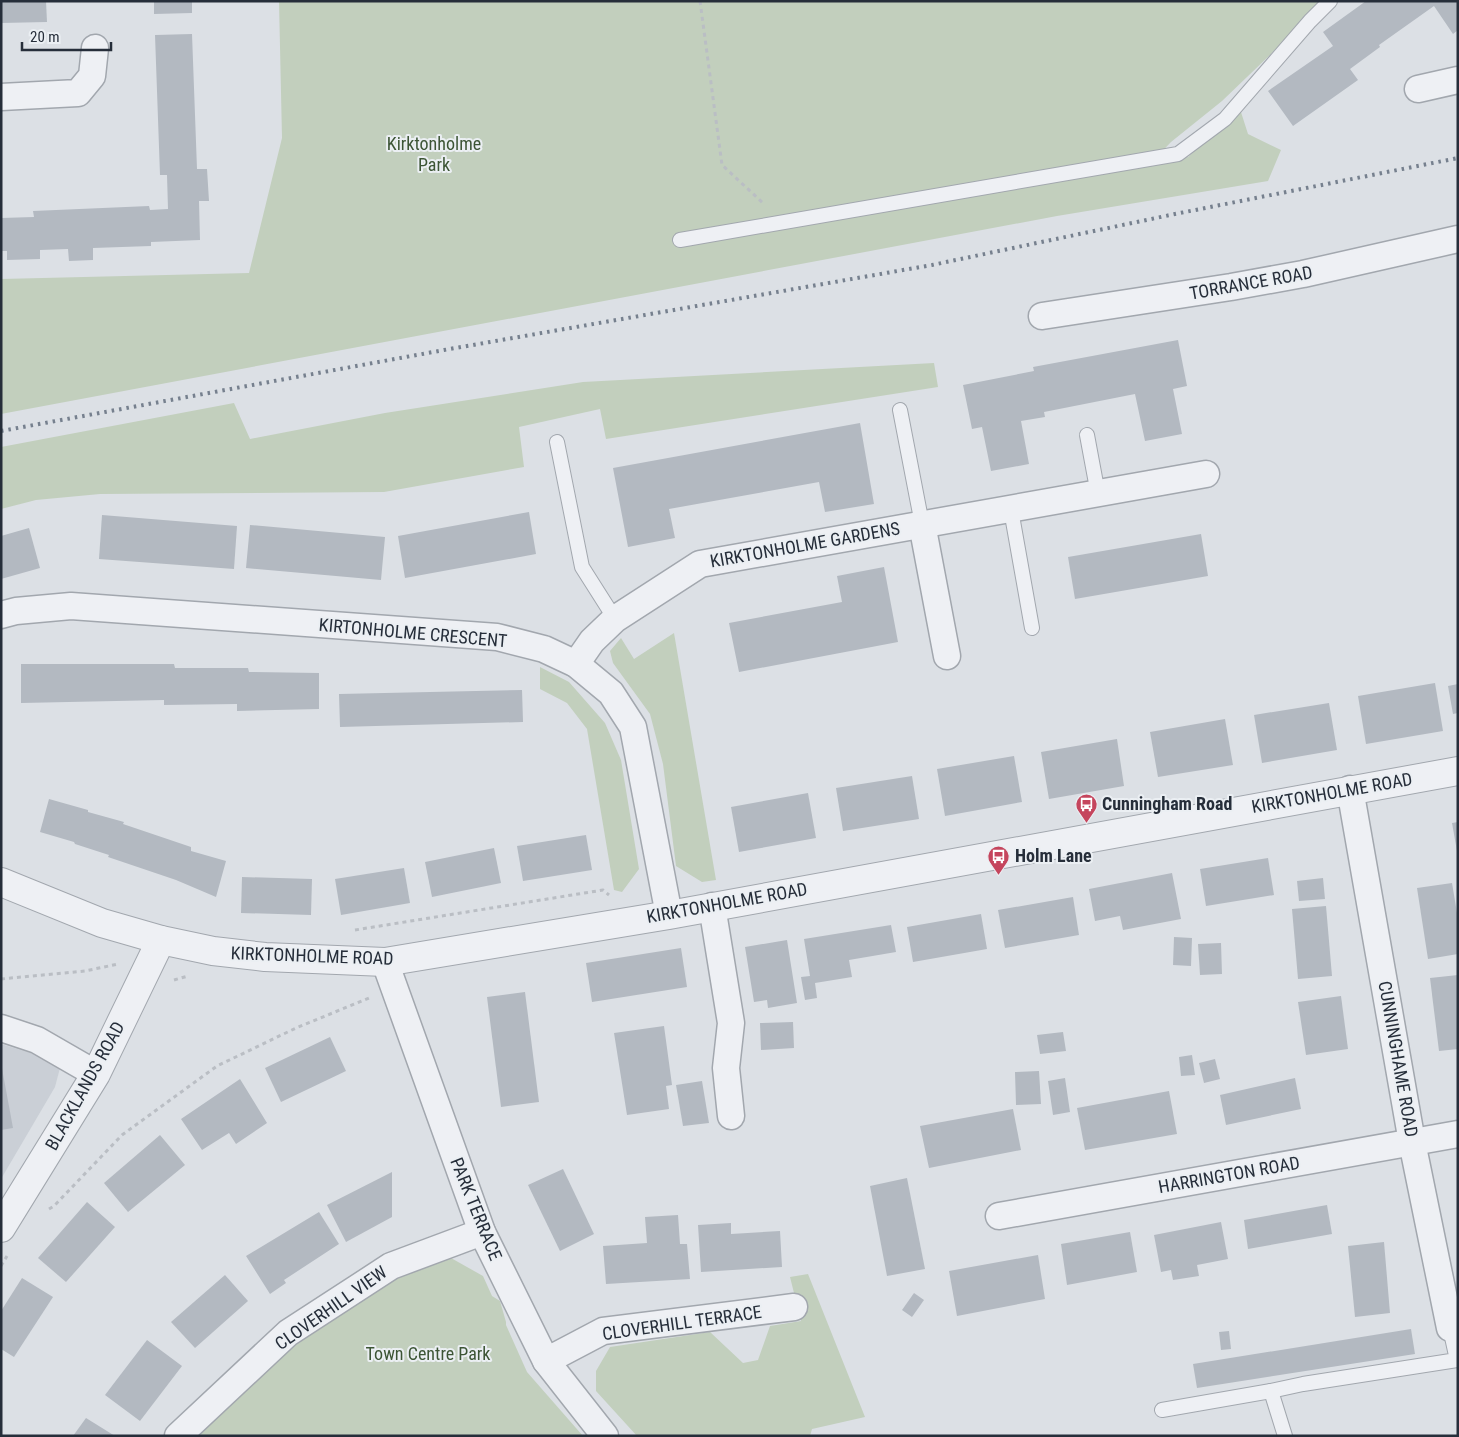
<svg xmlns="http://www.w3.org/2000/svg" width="1459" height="1437" font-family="'Roboto Condensed',sans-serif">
<rect width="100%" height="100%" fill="#dce0e5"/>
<path fill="#cacfd6" d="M1,1044L34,1054L60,1068L55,1087L1,1179Z"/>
<g fill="#c2cfbd">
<path d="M279,1H1326L1222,101L1171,142L1149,165L1188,157L1240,109L1248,134L1281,150L1268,181L1057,216L1,414V279L249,273L282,138Z"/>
<path d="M934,363L938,387L606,439L600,409L519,427L524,467L384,492L100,494L36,500L1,509V447L234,403L250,439L385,413L583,382Z"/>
<path d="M674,633L716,880L702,882L676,866L663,764L650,714L613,663L610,651L621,638L634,659Z"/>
<path d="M540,667L569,682L605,723L621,760L639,869L622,892L614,890L587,729L567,703L540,689Z"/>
<path d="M451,1258L483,1276L492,1296L500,1301L506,1322V1325L527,1372L583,1436H193L295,1341L393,1280Z"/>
<path d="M808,1274L865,1417L812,1429L810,1436H637L596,1391V1371L610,1347L710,1332L743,1363L758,1360L770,1326L801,1321L790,1277Z"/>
</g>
<g fill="#b3b9c1">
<path d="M1,1H46L47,22L1,23Z"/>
<path d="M154,1H192V13L154,14Z"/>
<path d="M1366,1H1458V30L1453,34L1434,6L1379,45L1380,47L1350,69L1358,80L1293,126L1268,91L1333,46L1323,32Z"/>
<path d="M192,34L197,169H207L209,201H199L200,240L151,242V246L93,248V260L69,261L68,249L40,250V259L7,260V251H1V218L34,217L33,211L149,206L150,210L168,209L167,175H160L155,35Z"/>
<path d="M1178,340L1187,386L1173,389L1182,434L1145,441L1135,394L1044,412L1045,417L1021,421L1029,464L991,471L982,427L972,429L963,385L1034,371L1033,367Z"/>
<path d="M860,423L874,504L825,512L819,482L669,509L675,538L628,547L613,468Z"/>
<path d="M529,512L536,554L405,578L398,536Z"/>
<path d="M102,515L237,526L234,569L99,559Z"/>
<path d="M250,525L385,537L381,580L246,568Z"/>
<path d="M29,528L40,568L1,579V536Z"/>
<path d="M1201,534L1208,576L1075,599L1068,557Z"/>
<path d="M884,567L898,642L739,672L729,623L842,602L837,576Z"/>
<path d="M21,664H174L175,668H248L249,672L319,673V709L237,711V704L164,705V700L21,703Z"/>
<path d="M1435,683L1443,731L1366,744L1358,696Z"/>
<path d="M1458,684V713L1453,714L1448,686Z"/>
<path d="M522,690L523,722L340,727L339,694Z"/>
<path d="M1329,703L1337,750L1262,763L1254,715Z"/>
<path d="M1225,719L1233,765L1158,777L1150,732Z"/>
<path d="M1117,739L1124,786L1049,799L1041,752Z"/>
<path d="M1014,756L1022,802L945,816L937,769Z"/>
<path d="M912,776L919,819L843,831L836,788Z"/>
<path d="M808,793L816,838L739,852L731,807Z"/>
<path d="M49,799L88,810V812L124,822L123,824L191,847V851L226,861L216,897L176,880L108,857L109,855L75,844L74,842L40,832Z"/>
<path d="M1458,822V851H1457L1452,823Z"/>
<path d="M586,835L592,870L523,881L517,846Z"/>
<path d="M494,848L501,883L432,897L425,862Z"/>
<path d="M1268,858L1274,895L1206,906L1200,869Z"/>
<path d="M404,868L410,903L341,915L335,879Z"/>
<path d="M1172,873L1181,919L1123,930L1120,916L1095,921L1089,889Z"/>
<path d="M242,877L312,879L311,915L241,913Z"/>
<path d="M1323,878L1325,899L1299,901L1297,881Z"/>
<path d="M1452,883L1458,919V954L1428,959L1417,888Z"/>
<path d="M1073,897L1079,935L1005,948L998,910Z"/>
<path d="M1326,906L1332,976L1298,979L1292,909Z"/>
<path d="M981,914L987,949L913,962L907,927Z"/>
<path d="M891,925L896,952L849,960L852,977L815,983L817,998L805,1000L801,977L810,976L804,939Z"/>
<path d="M1174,937L1192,938L1191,966L1173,965Z"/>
<path d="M787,940L797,1003L768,1008L767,1000L754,1002L745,947Z"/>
<path d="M1221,943L1222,974L1200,975L1198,944Z"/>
<path d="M681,948L687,987L592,1002L586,963Z"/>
<path d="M1458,975V1049L1439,1051L1430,978Z"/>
<path d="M525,992L539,1102L501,1107L487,997Z"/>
<path d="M1341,996L1348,1049L1306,1055L1298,1002Z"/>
<path d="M793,1022L794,1048L761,1050L760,1023Z"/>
<path d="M664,1026L672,1085L666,1086L669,1109L627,1115L614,1033Z"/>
<path d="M1063,1032L1066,1051L1040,1054L1037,1035Z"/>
<path d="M330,1037L346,1071L281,1102L265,1068Z"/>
<path d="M1192,1055L1195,1075L1181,1076L1179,1057Z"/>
<path d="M1215,1059L1220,1079L1204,1083L1199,1063Z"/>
<path d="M1,1063L13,1128L1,1130Z"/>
<path d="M1039,1071L1041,1104L1016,1105L1015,1072Z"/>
<path d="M1065,1078L1070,1112L1053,1115L1048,1081Z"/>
<path d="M1295,1078L1301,1109L1226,1125L1220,1095Z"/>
<path d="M240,1079L267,1123L236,1144L229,1133L202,1150L181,1119Z"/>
<path d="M702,1081L709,1123L683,1126L676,1085Z"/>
<path d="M1169,1091L1177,1134L1085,1150L1077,1108Z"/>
<path d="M1013,1109L1021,1150L929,1168L920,1126Z"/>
<path d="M160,1135L185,1165L128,1212L104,1183Z"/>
<path d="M563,1169L594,1234L560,1251L528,1185Z"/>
<path d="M392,1172V1217L346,1242L327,1205Z"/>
<path d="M907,1178L925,1269L887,1276L870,1186Z"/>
<path d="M87,1202L115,1227L66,1282L38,1258Z"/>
<path d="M1327,1205L1332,1234L1248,1249L1244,1220Z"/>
<path d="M319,1212L339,1244L284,1280L286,1283L270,1294L246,1256Z"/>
<path d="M678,1215L680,1244H687L690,1279L606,1284L603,1246L647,1243L645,1217Z"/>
<path d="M1221,1222L1228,1259L1197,1265L1199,1276L1173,1280L1171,1270L1161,1272L1154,1235Z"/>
<path d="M731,1223V1234L780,1231L782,1267L701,1272L698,1225Z"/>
<path d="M1130,1232L1137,1272L1067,1285L1061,1244Z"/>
<path d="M1384,1242L1390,1313L1355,1317L1348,1246Z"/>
<path d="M1038,1255L1045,1299L957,1316L949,1271Z"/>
<path d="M225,1275L248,1301L195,1348L171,1322Z"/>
<path d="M22,1278L53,1297L14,1357L1,1349V1311Z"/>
<path d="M914,1293L924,1300L912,1317L902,1310Z"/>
<path d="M1411,1329L1415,1354L1197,1388L1193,1364Z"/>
<path d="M1229,1331L1231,1349L1221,1350L1219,1332Z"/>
<path d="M147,1340L182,1366L140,1421L105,1395Z"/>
<path d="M86,1418L115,1436H73Z"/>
</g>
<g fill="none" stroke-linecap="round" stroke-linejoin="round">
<defs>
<g id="service">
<path d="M680,240L1178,154L1225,119L1310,21L1330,1"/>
<path d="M900,410L922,524"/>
<path d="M1087,435L1098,494"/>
<path d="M557,442L582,567L615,619"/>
<path d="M1011,510L1032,628"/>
<path d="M1162,1410L1271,1391"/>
<path d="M1285,1436L1271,1391L1303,1384L1457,1360L1450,1328"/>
</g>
<g id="minor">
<path d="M1418,89L1458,80"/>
<path d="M1,97L78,93L92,76L95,48"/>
<path d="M1042,316L1231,287L1303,274L1458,239"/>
<path d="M922,524L947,656"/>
<path d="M1,615L16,611L71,606L497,637L544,649L576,664L611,693L633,727L669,915"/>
<path d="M576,664L592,641L615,619L700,564L1206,474"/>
<path d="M1350,789L1412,1142L1450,1328"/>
<path d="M712,906L731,1023L726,1068L731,1116"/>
<path d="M385,962L482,1232L546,1361L605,1436"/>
<path d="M1,1028L37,1040L96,1074"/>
<path d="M999,1216L1458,1134"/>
<path d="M546,1361L603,1331L794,1307"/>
<path d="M178,1436L288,1333L391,1266L482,1232"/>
</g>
<g id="tertiary">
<path d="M1,882L102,923L161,940L213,951L265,957L385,962L669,915L1458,771"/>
<path d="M1,1228L96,1074L161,940"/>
</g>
</defs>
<use href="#service" stroke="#a2a7ae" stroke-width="16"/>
<use href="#minor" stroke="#a2a7ae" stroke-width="29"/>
<use href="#tertiary" stroke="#a2a7ae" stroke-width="30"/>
<g stroke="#babec4" stroke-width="3" stroke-dasharray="4 4" stroke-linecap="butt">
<path d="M700,1L722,165L763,203"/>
<path d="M355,930L603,890L609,895"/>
<path d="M1,979L85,971L118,964"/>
<path d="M174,980L188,976"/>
<path d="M49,1209L54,1206L122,1135L217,1066L296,1028L369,998"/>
<path d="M1,1266L7,1256"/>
</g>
<use href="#service" stroke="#eef0f4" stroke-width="14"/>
<use href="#minor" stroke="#eef0f4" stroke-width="26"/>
<use href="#tertiary" stroke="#eef0f4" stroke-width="28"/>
<path stroke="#76808e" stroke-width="4" stroke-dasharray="2.5 5" stroke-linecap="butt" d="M1,431L444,350L932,265L1175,214L1458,158"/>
</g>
<defs>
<symbol id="bus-pin" viewBox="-11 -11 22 30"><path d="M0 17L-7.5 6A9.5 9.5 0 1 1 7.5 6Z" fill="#c5455d" stroke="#ebeff3"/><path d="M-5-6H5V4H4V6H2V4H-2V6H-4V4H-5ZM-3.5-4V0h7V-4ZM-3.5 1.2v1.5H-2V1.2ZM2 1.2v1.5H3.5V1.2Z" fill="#fff"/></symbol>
</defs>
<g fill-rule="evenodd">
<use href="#bus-pin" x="1074" y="792" width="25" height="34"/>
<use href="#bus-pin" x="986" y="844" width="25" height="34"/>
</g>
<g text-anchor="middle" stroke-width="4" stroke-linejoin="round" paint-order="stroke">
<g font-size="18" fill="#3c5535" stroke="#ebeff3">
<text x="434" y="150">Kirktonholme<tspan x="434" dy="21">Park</tspan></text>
<text x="428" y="1360">Town Centre Park</text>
</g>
<g font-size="18" fill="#262e3a" stroke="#ebeff3">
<text transform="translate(1251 283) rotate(-10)" y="6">TORRANCE ROAD</text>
<text transform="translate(805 545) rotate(-10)" y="6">KIRKTONHOLME GARDENS</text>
<text transform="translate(413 633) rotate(5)" y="6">KIRTONHOLME CRESCENT</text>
<text transform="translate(1332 793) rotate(-10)" y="6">KIRKTONHOLME ROAD</text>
<text transform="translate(727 903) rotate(-10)" y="6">KIRKTONHOLME ROAD</text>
<text transform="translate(312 956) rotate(2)" y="6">KIRKTONHOLME ROAD</text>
<text transform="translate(1398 1059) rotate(80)" y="6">CUNNINGHAME ROAD</text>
<text transform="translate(85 1086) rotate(-61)" y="6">BLACKLANDS ROAD</text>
<text transform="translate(1229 1175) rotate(-10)" y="6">HARRINGTON ROAD</text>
<text transform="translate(476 1209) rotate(68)" y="6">PARK TERRACE</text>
<text transform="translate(331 1308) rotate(-35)" y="6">CLOVERHILL VIEW</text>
<text transform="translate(682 1323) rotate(-8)" y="6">CLOVERHILL TERRACE</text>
</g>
<g font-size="18" font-weight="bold" fill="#262e3a" stroke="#ebeff3" text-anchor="start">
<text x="1102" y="810">Cunningham Road</text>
<text x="1015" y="862">Holm Lane</text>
</g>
</g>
<rect width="1459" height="1437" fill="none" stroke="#262e3a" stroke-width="5"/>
<path d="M22 42v8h89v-8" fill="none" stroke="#262e3a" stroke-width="2.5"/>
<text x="30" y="42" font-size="15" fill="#262e3a" stroke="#ebeff3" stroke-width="4" paint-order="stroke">20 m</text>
</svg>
